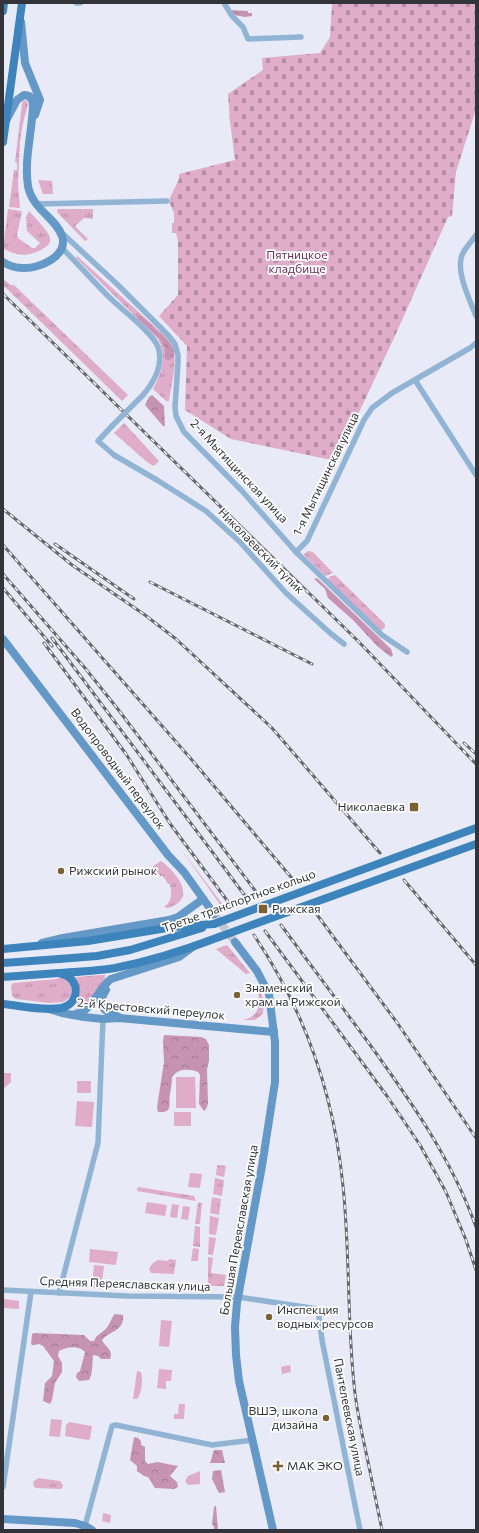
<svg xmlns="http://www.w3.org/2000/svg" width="479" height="1533" font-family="Commissioner,sans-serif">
<defs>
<pattern id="grass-tufts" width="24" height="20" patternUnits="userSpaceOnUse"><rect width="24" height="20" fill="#dfacca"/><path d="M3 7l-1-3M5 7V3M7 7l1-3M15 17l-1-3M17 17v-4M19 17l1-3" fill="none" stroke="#b58da5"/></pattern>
<pattern id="forest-crowns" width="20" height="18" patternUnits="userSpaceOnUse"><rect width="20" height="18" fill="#c694b2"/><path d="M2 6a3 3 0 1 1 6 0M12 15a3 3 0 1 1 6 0" fill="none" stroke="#a17a92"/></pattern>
<pattern id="cemetery-stones" width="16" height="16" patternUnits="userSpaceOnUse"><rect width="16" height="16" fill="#dfacca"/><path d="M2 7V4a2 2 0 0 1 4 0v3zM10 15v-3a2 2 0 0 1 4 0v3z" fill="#b58da5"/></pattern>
</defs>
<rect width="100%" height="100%" fill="#e8eaf8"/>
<g fill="url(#grass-tufts)">
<path d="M26,100L28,104L23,123L20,142L18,184L20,208L9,207L14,170H17V163L15,162L22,104L23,101Z"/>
<path d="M38,180L52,181L53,194H43Z"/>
<path d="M8,209L21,211L22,212L17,235L18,238L32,248H35L40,243L27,231L26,217L29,211C34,217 49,231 50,238C51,243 48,246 44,248C31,257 16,257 3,248Z"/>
<path d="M59,209H93V219L84,218L75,226L88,239L85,241L57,212V210Z"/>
<path d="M77,256L164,335C167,339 172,343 173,348C178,361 171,387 169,401H166L153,389C162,373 167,356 158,339L76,258Z"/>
<path d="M3,279L11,285H14L128,395L122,401L3,285Z"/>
<path d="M124,423L159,461L154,466L147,462L114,433Z"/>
<path d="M308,551L313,552L333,573L325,576L305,556L304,554Z"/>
<path d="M335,575L385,624V627L381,631L328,580L329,577Z"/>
<path d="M180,848L226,909L224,910Z"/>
<path d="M161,861C166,864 169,868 173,872C185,886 190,901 168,908L164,907C172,901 172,894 170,884H168L163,876H160L153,866Z"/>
<path d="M227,945L250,973L246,974L216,949Z"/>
<path d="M100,975H105V979L86,1007L75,1009L80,993L76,977Z"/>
<path d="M59,977C69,978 73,987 71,996L64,1002L49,1003L16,999L12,996L11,986L13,983L57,979Z"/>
<path d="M259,987L264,1001L263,1014L255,1020H242C259,1018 262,1003 257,988Z"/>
<path d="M217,1165L226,1166L224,1177L216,1175Z"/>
<path d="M215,1178L224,1180L222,1196L213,1194Z"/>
<path d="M138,1187L194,1196L196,1201L137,1191Z"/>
<path d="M212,1197L221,1199L219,1215L210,1213Z"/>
<path d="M198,1202L202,1203L200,1224H195Z"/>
<path d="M210,1216L219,1218L216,1235L209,1234Z"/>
<path d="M195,1226L200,1227V1247L193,1246Z"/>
<path d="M209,1237L216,1238L213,1255L208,1254Z"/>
<path d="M193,1248L199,1249L198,1261H191Z"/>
<path d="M208,1257L213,1258L211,1273L226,1275L224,1286H209L208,1284Z"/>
<path d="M169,1259L176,1260L174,1274L151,1273L149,1269L153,1263L158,1260L168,1261Z"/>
<path d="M38,1478L60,1481L63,1485L62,1488L60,1489L36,1488L34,1487L33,1482Z"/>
</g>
<g fill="url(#forest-crowns)">
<path d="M230,10L248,11V13H252V16L245,17L234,15Z"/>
<path d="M139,315C146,319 150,324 156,330C163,337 179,346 173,358L169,360L165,359V349L160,339L137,318Z"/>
<path d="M152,395L164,406L165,426H163L145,405L149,397Z"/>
<path d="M317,578L391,649L393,655L391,657L377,646L353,620L328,598L325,589L314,579Z"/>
<path d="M164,1035L201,1037L206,1039L209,1045V1061L207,1069L208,1104L206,1109L204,1111L199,1104L200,1075L198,1072C189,1069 179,1068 172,1077C172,1083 171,1088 170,1094C168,1105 174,1113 158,1112L157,1107L164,1062L163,1041Z"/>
<path d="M115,1314L123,1315C125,1331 109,1331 102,1340C105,1347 114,1350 110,1359H101L98,1356L93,1355C92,1363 93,1374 89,1380L79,1381L76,1377L77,1373L80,1371L85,1352C78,1345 67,1347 59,1351L58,1356L62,1363V1372L55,1383L52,1400L50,1404L43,1401L45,1383L52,1376L54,1361L43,1346L39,1344L32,1345L31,1344L32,1334L34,1333L84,1335L90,1341H94L96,1337C100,1333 105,1331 108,1326C111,1322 111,1318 115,1314Z"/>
<path d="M134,1437L138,1438L141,1441V1445L145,1447V1461L148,1464L157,1462L178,1466L170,1476L177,1482L178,1487L174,1489L155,1488L148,1477L144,1476L137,1471V1466L130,1460Z"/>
<path d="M214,1450H222L225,1463H210Z"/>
<path d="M221,1470L225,1492L219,1493L212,1479L213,1471Z"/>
<path d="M216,1506L218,1530H214V1527L212,1524L214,1507Z"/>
</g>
<path fill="url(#cemetery-stones)" d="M332,3H476V45L475,52L476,53V109L456,172L452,216L448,217L394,338L336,461L231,439L185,410L187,346L159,316L178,295V241L176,233H172V223H174V213L170,204V198L179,179V174L235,160L230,122L228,94L263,70L262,58L320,53L330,37Z"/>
<g fill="#dfacca">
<path d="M3,1073H11V1082L3,1089Z"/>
<path d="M176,1077H195L196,1108H176Z"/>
<rect x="77" y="1081" width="14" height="12"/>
<path d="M77,1101L94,1102L92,1127L75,1126Z"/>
<rect x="174" y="1112" width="17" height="14"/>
<path d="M190,1173L202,1174L200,1188L188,1187Z"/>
<path d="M147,1202L167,1205L165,1216L145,1213Z"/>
<path d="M172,1204L179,1205L177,1218L170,1217Z"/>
<path d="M183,1206L190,1207L188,1220L181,1219Z"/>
<path d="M90,1249L118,1252L116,1265L89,1262Z"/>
<path d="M94,1265L104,1266L101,1289L92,1288Z"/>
<path d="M4,1299L19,1301V1309L3,1308Z"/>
<path d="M161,1320L172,1321L169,1347L159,1346Z"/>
<path d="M290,1365L291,1372L282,1374L281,1367Z"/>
<path d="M159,1369L172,1370L171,1381H166V1389L157,1388Z"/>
<path d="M137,1371L141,1372C143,1380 142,1392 137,1399H133Z"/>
<path d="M179,1404H185L184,1419H174V1414H178Z"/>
<path d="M51,1419L62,1420L60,1437L49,1436Z"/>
<path d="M69,1422L92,1426L90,1439L88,1440L65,1436L66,1425Z"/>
<path d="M200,1471V1484L188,1485L185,1481L188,1476Z"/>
<path d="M103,1513L111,1515L110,1523L102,1521Z"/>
</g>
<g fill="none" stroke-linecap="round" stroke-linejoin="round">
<path stroke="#c4c6d2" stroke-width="8" stroke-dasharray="8 4" stroke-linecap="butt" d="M214,914L235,942"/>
<g stroke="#91b4d4" stroke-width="5.5">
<path d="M76,3H80"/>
<path d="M224,3L232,16L243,27L248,39L301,37"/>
<path d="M36,204L167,201"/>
<path d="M62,233L117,284L168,335L175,344L178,355V363L175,407L176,416L184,432L242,491L296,552L382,635L407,652"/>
<path d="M476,235C472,241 466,247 463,253C454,269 470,300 476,316"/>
<path d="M62,248C78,264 93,281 109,297C121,309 153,333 158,347C164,365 154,382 143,395"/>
<path d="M415,380L476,475"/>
<path d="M112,426L98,441L114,455L157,480L206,511L239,541L286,593L329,632L344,644"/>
<path d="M296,552L307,541L364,420L372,408L392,393L470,348L476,343"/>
<path d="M3,1290L127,1296L238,1297L318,1309L322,1340L360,1530"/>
<path d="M59,1293L98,1143L103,1019"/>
<path d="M3,1487L31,1292"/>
<path d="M85,1526L112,1426L116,1425L212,1445L253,1440"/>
</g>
<g stroke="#6398c7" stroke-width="8">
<path d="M21,22L25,63L40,100L35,115"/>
<path d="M3,262C9,266 16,268 23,268C39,269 69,256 62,236C56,218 32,209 28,186C24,159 32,133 33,106C33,100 31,95 24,95L17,100L7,119"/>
<path d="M3,639L168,855L184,872L214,914"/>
<path d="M235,942L257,971L269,994L275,1042V1082L262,1166L237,1303L235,1327L236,1355L239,1381L273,1530"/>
<path d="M42,943L63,938L169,920L178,917L203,899"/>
<path d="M106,990C96,1006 104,1012 119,1017"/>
<path d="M49,1009L62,1013L84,1017L103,1019L119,1018L274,1032"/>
<path d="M75,1014C94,1011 97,989 111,979L179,957L194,946"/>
<path d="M3,1519L75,1523L85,1526L92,1530"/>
</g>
<g stroke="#3d84bc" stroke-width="8">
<path d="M3,11L4,3"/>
<path d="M3,142L22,3"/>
<path d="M3,949L88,941L173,927L214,924"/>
<path d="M59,959L97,956L130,950L202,928"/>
<path d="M59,973C77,972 96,971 115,968C150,961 185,950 219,937"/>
<path d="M3,1004C22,1006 43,1011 61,1008C81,1004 80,978 62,974"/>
</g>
<defs>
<g id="rail">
<path d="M3,294L358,641L476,764"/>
<path d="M3,509L72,565L145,615L176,639L272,728L380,853"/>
<path d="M55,544L134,599"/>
<path d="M3,545L192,760L296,883"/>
<path d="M3,574L85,668L117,708L260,897"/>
<path d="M150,582L312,664"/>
<path d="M3,588L52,646"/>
<path d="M52,638L249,901"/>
<path d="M44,643L126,754L171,825L232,907"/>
<path d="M464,743L476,754"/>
<path d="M404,880L476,965"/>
<path d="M315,912L398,1024L476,1138"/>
<path d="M281,925C310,964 339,1003 368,1042C410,1100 452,1159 476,1227"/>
<path d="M265,931L387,1096L420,1145L446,1192L466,1240L476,1270"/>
<path d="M254,935C305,1011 334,1094 343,1186C350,1252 347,1318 354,1384C356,1409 362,1433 367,1457C372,1481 377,1506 382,1530"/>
</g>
</defs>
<use href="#rail" stroke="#66676e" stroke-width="3"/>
<use href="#rail" stroke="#fff" stroke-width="1.5" stroke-dasharray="4.5" stroke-linecap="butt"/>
<path stroke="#91b4d4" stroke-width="5.5" d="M112,426L143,395"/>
<g stroke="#3d84bc" stroke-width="8">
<path d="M214,924L476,828"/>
<path d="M219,937L476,844"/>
<path d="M3,963L59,959"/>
<path d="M3,977L59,973"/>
</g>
</g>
<g fill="#7c6133" stroke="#fff" stroke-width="1.5">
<rect x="409" y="802" width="10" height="10" rx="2"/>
<circle cx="61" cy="871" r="4"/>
<rect x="258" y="904" width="10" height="10" rx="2"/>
<circle cx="237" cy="995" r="4"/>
<circle cx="269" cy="1317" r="4"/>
<circle cx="326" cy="1418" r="4"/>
<path d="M276 1460h4v4h4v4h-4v4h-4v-4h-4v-4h4z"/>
</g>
<g text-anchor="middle" stroke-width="3.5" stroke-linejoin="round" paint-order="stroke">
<g font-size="12" fill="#6e3059" stroke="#fff">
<text x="297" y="259">Пятницкое<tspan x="297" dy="14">кладбище</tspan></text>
</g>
<g font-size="12" fill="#333439" stroke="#fff">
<text transform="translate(239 471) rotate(47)" y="4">2-я Мытищинская улица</text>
<text transform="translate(326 474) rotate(-64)" y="4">1-я Мытищинская улица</text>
<text transform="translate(261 551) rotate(45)" y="4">Николаевский тупик</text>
<text transform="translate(118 769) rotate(53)" y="4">Водопроводный переулок</text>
<text transform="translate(239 901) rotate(-20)" y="4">Третье транспортное кольцо</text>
<text transform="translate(151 1009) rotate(5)" y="4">2-й Крестовский переулок</text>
<text transform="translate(239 1230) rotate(-80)" y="4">Большая Переяславская улица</text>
<text transform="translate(125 1284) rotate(2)" y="4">Средняя Переяславская улица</text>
<text transform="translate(349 1417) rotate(79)" y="4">Пантелеевская улица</text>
</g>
<g font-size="12" fill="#333439" stroke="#fff" text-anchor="start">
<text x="405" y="811" text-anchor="end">Николаевка</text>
<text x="69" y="875">Рижский рынок</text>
<text x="272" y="913">Рижская</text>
<text x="245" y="992">Знаменский<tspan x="245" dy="14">храм на Рижской</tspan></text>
<text x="277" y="1314">Инспекция<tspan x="277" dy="14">водных ресурсов</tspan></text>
<text x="318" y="1415" text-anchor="end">ВШЭ, школа<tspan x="318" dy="14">дизайна</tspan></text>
<text x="287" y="1470">МАК ЭКО</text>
</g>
</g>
<rect width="479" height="1533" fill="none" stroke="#333439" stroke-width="8"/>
</svg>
